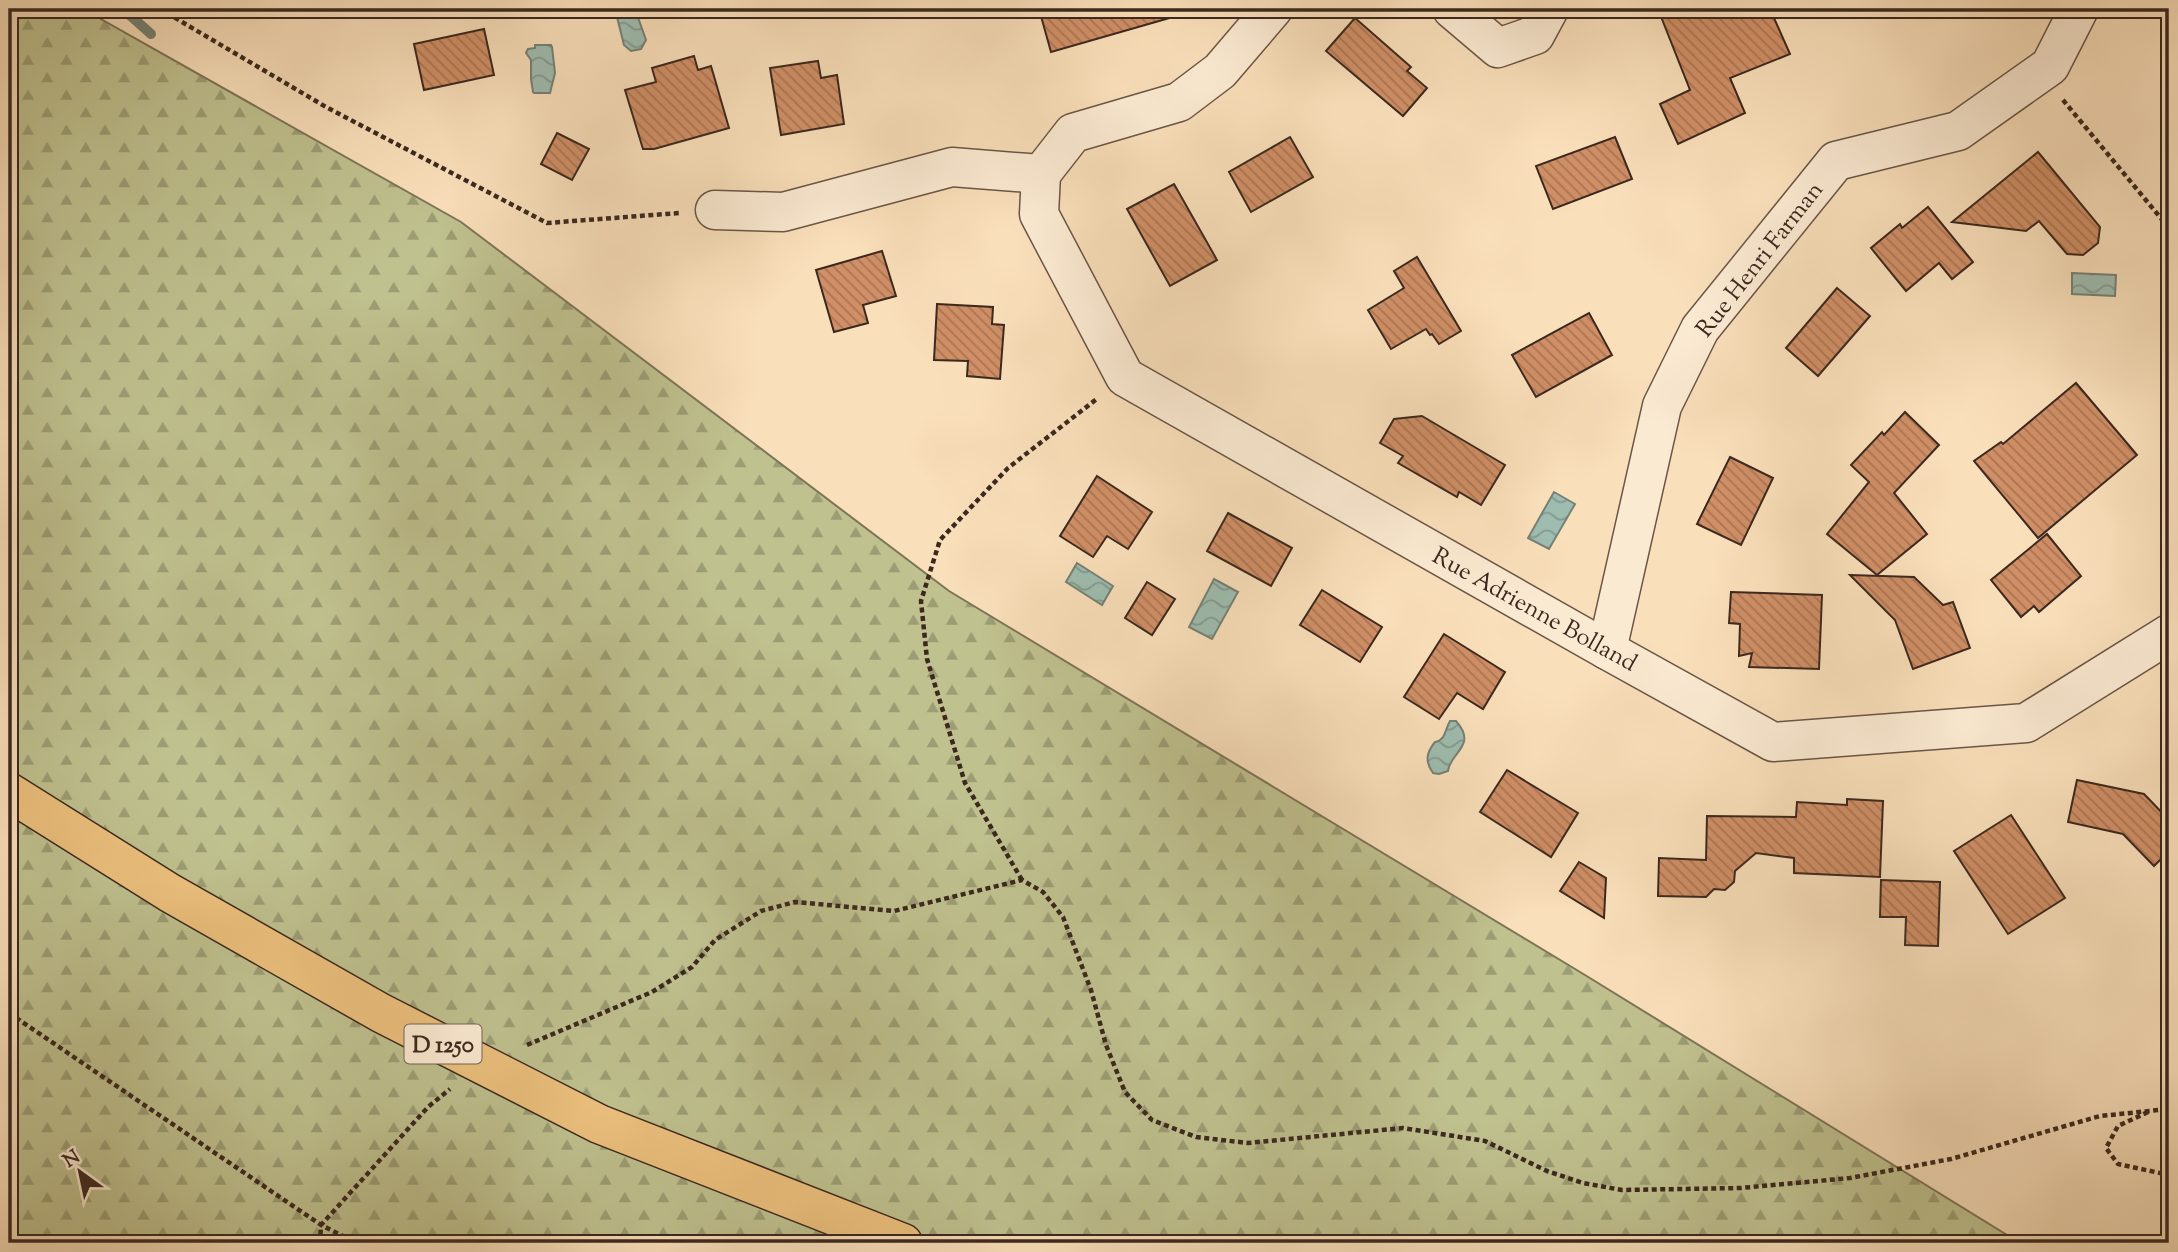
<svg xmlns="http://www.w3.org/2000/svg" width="2178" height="1252" font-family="'Sorts Mill Goudy',serif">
<defs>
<pattern id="forest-firs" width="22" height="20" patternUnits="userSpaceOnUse" patternTransform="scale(1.75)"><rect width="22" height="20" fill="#bfc18f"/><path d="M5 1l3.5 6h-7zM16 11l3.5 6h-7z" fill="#9c9d74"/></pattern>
<pattern id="water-waves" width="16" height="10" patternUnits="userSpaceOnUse" patternTransform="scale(1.75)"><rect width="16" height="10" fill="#9ebdb0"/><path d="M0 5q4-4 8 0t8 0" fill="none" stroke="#829a8f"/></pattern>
<pattern id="building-back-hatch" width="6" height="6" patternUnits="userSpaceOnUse" patternTransform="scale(1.75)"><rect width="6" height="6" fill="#d08f66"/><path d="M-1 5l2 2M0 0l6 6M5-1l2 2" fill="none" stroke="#aa7553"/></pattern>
</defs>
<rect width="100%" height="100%" fill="#f9dfba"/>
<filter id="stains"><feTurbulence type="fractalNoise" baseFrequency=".00286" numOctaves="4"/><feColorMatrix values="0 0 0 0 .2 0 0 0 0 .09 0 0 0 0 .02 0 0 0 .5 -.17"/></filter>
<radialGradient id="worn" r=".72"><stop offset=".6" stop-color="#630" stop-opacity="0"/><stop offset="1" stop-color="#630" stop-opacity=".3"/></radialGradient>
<path fill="url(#forest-firs)" stroke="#7d7457" stroke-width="2" d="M9,9H83L461,222L949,591L1585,975L2020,1243H9Z"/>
<g fill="url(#water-waves)" stroke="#768176" stroke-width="2">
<path d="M615,9H635L646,40L641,49L631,51L624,45Z"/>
<path d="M535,45H551L552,47L555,73L550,93H534L533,92L531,79V60L526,53L528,49L535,48Z"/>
<path d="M2072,273L2116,275L2115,296L2072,294Z"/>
<path d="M1554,492L1575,504L1549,549L1528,538Z"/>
<path d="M1077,563L1113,586L1102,605L1066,582Z"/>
<path d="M1214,579L1238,592L1212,639L1189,627Z"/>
<path d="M1450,721H1456C1478,746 1450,752 1448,771L1439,774L1433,773C1425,762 1426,753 1435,742C1446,740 1445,729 1450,721Z"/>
</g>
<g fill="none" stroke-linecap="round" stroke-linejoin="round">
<path stroke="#768176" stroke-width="10" d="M123,9L151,34"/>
</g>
<g fill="url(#building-back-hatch)" stroke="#3b281f" stroke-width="2">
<path d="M1039,9H1172L1173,17L1051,52Z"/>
<path d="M1658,9H1770L1790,54L1730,78L1745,113L1678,144L1660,104L1690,90Z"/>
<path d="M1355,18L1411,67L1407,71L1427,88L1403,116L1326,51Z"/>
<path d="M484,29L494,75L424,90L414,44Z"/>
<path d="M694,56L698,70L711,66L729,128L654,149H643L625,90L656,82L652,68Z"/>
<path d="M818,61L821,78L837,75L844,124L781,135L770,68Z"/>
<path d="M557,133L589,149L572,180L541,164Z"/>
<path d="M1290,137L1313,177L1251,212L1229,172Z"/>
<path d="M1615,137L1632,179L1553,209L1536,166Z"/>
<path d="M2038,152L2100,227L2098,243L2083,255L2067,254L2039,221L2026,231L1952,222Z"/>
<path d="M1174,184L1217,260L1170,286L1127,209Z"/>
<path d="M1928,207L1973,262L1952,279L1939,263L1906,291L1871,248L1900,224L1902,228Z"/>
<path d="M882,251L896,296L863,305L868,323L834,332L816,270Z"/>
<path d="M1417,257L1461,331L1439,344L1432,334L1430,335L1426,329L1391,349L1368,310L1404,288L1394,271Z"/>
<path d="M1837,288L1870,316L1818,376L1786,348Z"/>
<path d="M937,304L993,307L992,324L1004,325L1000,379L967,376L968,361L934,360Z"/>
<path d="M1589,313L1612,355L1536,397L1512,355Z"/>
<path d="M2076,383L2137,455L2038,538L1974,461L2001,442L2003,444Z"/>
<path d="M1905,412L1939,445L1894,493L1927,534L1877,575L1827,534L1869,482L1851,465L1882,432L1884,435Z"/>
<path d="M1422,416L1505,465L1481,505L1459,492L1457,497L1398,463L1403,456L1380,443L1394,419Z"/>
<path d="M1730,457L1773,478L1741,545L1697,524Z"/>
<path d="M1097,476L1152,512L1128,549L1107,536L1093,557L1060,536Z"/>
<path d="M1228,513L1292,548L1271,586L1207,551Z"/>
<path d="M2047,534L2081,576L2039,612L2034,606L2021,617L1991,580Z"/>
<path d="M1850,575L1914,577L1943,605L1953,602L1970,648L1913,669L1895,620Z"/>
<path d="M1147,582L1175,599L1152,635L1125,618Z"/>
<path d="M1322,590L1382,627L1360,662L1300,625Z"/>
<path d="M1731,592L1822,595L1819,669L1749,667L1752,653L1739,656L1740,624L1729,623Z"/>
<path d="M1444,634L1505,672L1483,709L1457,693L1439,719L1404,697Z"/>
<path d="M1507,770L1578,813L1551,857L1480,812Z"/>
<path d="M2077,780L2144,794L2169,820V851L2154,866L2123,834L2068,822Z"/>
<path d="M1847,799L1883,801L1880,877L1794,873V858L1756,853L1735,871L1734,882L1725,890L1714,889L1706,897L1658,896L1659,858L1706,860L1707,816L1796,817L1797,802L1847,805Z"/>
<path d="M2011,815L2065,898L2008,934L1954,851Z"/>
<path d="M1579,862L1606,878L1604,918L1560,891Z"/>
<path d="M1881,880L1940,882L1938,946L1905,945L1906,917H1880Z"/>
</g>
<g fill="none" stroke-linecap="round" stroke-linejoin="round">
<defs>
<g id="minor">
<path d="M1452,9L1498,48L1535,35L1549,9"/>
<path d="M1041,174L1039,214L1125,377L1607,650L1773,742L2026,723L2169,634"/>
<path d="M1041,174L1073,133L1179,102L1220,71L1273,9"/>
<path d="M715,210L783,212L952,167L1041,174"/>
<path d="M1607,650L1662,406L1700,329L1836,161L1958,131L2050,66L2079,9"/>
</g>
<path id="major" d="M9,792L170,893L381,1013L599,1124L903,1243"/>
</defs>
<use href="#minor" stroke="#6a5646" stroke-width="41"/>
<use href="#major" stroke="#3b281f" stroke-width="41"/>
<g stroke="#3b281f" stroke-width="4.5" stroke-dasharray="5 3.5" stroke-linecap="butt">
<path d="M160,9L326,107L547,223L679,213"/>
<path d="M2063,100L2169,228"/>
<path d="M1022,880L965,783L927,659L921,601L940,540L1008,468L1098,398"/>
<path d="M9,1013L321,1225L357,1243"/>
<path d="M527,1045L652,992L692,967L715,940L761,911L795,902L894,911L1022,880L1043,892L1063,917L1091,990L1106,1045L1125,1092L1152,1120L1196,1137L1248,1143L1403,1128L1485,1141L1547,1171L1583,1183L1622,1190L1741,1188L1850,1178L1951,1159L2100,1116L2169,1109"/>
<path d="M2148,1112L2118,1126L2106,1148L2118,1164L2169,1175"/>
<path d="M320,1243L321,1225L428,1107L450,1089"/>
</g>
<use href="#minor" stroke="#fbead2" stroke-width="38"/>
<use href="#major" stroke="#ecc07d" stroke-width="38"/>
</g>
<g text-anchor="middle" stroke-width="6" stroke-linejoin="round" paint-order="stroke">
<rect fill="#fbead2" stroke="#756255" stroke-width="2" x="404.5" y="1024.5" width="77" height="39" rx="5"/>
<g font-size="23" font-weight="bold" fill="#3b281f">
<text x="443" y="1052">D 1250</text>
</g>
<g font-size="24" fill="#3b281f" stroke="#fbead2">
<text transform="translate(1759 259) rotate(-52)" y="8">Rue Henri Farman</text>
<text transform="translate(1535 609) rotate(29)" y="8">Rue Adrienne Bolland</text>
</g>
</g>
<rect width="2178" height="1252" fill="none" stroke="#f9dfba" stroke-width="35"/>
<rect x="10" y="10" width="2157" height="1231" fill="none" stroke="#3b281f" stroke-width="3.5"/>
<rect x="18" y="18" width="2143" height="1217" fill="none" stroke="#3b281f" stroke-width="2"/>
<g transform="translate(80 1172) rotate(327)" stroke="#fbead2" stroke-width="5" paint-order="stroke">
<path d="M0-5L12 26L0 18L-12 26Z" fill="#3b281f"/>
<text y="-10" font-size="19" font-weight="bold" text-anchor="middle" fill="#3b281f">N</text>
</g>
<rect width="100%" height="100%" filter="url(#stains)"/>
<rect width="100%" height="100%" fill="url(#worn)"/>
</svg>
